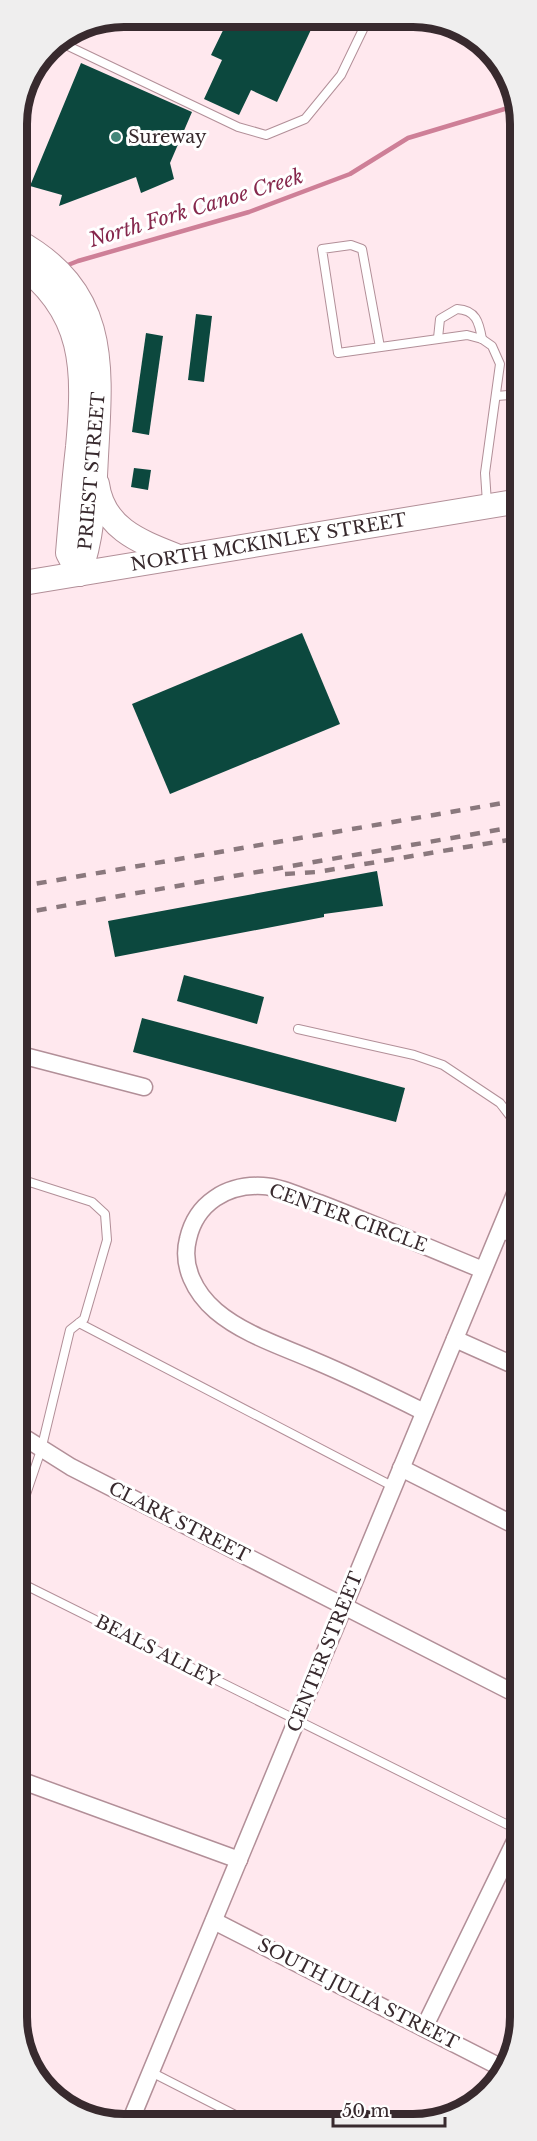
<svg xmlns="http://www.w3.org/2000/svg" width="537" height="2141" font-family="'Libre Baskerville',serif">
<rect width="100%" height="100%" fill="#ffe8ee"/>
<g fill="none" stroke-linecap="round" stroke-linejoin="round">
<g stroke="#ce7f97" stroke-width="4.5">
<path d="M63,267L78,261L249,212L350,174L408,138L518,105"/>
<path d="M17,288L28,283"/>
</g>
</g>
<g fill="#0c483e">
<path d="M229,18L316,19L277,102L251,90L239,115L204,99L222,60L211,55Z"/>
<path d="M81,63L192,112L170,163L174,179L141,193L136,177L59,206L62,195L30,186Z"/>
<path d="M196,314L212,316L204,382L188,380Z"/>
<path d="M146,333L163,336L149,435L132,432Z"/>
<path d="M134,468L151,470L148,490L131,487Z"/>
<path d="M302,633L340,724L170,794L132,704Z"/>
<path d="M377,871L383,906L324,914V917L115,957L108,921Z"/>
<path d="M184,975L264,997L257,1024L177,1001Z"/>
<path d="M142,1018L405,1088L396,1122L133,1052Z"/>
</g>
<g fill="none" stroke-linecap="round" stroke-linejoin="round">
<defs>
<g id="lane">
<path d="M51,46L66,45L238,127L266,135L305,119L341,75L368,19"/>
<path d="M438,338L440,319L457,309C476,310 479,322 482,339"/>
<path d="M380,347L362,249L351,245L322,249L338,353L467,335L482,339L492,346L500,364L485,473L487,503"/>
<path d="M497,396L520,394"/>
<path d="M298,1029L414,1055L443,1065L500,1103L520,1129"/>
<path d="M17,1178L92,1202L105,1214L107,1240L84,1319L70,1330L41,1450L17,1521"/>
<path d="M499,1233L520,1241"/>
<path d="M79,1323L394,1487"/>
<path d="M17,1581L520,1831"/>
<path d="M151,2072L251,2123"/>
</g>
<g id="street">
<path d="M17,1054L144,1087"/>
<path d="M455,1339L520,1368"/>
<path d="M424,1412C388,1394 351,1376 313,1360C281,1346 243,1334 216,1311C195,1293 181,1266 188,1239C196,1203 227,1184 263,1186C282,1187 301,1197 319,1203C374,1224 429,1248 483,1270"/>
<path d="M17,1433L71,1467L520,1696"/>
<path d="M401,1468L520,1528"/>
<path d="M17,1779L239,1860"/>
<path d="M214,1921L502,2068"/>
<path d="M424,2028L520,1831"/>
<path d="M130,2122L520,1182"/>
</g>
<g id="secondary">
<path d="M17,241C109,292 101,365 96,456C94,495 93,537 79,574"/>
<path d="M17,262C86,311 85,370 78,447C74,482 71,517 68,553L79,574"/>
<path d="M97,484C103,529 141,542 179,557"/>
<path id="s1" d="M17,584L520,501"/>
</g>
</defs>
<use href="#lane" stroke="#b28f98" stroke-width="10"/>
<use href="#street" stroke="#b28f98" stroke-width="19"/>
<use href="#secondary" stroke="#b28f98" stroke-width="26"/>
<use href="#lane" stroke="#fff" stroke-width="8"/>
<use href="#street" stroke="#fff" stroke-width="16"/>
<use href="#secondary" stroke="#fff" stroke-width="24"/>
<g stroke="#8a787d" stroke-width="4.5" stroke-dasharray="10 10" stroke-linecap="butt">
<path d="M285,874L317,872L520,838"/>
<path d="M17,887L520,800"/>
<path d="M17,914L520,826"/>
</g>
</g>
<circle fill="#438679" stroke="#fff" stroke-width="2" cx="116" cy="137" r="6"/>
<g text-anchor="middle" stroke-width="6" stroke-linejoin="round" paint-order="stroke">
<g font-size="18" fill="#382a2e" stroke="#fff" text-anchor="start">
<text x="128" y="143">Sureway</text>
</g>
<g font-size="18" fill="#382a2e" stroke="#fff">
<text transform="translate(92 471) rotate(-85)" y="6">PRIEST STREET</text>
<text dy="6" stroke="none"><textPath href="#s1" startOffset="255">NORTH MCKINLEY STREET</textPath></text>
<text transform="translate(348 1218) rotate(20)" y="6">CENTER CIRCLE</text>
<text transform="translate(179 1522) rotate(27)" y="6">CLARK STREET</text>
<text transform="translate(157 1651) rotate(27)" y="6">BEALS ALLEY</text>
<text transform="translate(325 1652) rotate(-68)" y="6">CENTER STREET</text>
<text transform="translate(358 1994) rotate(27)" y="6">SOUTH JULIA STREET</text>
</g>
<g font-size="20" font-style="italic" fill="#86284d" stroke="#fff">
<text transform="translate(196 208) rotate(-17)" y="7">North Fork Canoe Creek</text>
</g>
</g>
<path d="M0 0H537V2141H0ZM124 27H413A97 97 0 0 1 510 124V2017A97 97 0 0 1 413 2114H124A97 97 0 0 1 27 2017V124A97 97 0 0 1 124 27Z" fill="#efeeee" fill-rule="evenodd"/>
<path fill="none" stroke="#382a2e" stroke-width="8" d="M124 27H413A97 97 0 0 1 510 124V2017A97 97 0 0 1 413 2114H124A97 97 0 0 1 27 2017V124A97 97 0 0 1 124 27Z"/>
<path d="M333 2117v9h112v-9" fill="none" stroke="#382a2e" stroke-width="3"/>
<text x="342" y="2117" font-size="18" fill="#382a2e" stroke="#ffffff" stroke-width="4.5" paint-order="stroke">50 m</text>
</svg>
